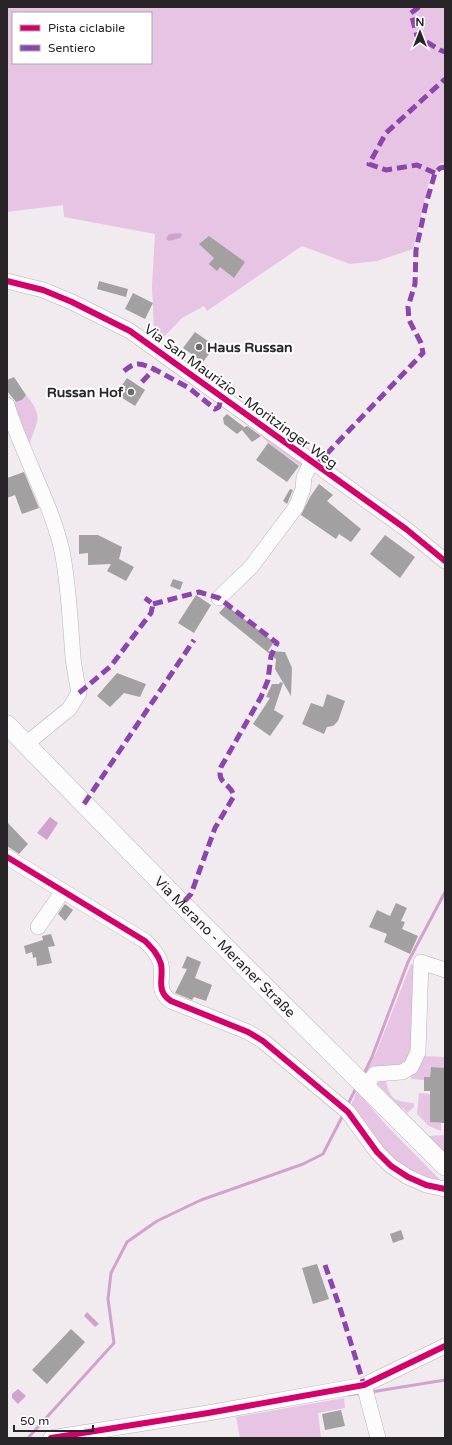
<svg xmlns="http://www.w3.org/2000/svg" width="452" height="1445" font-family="'Varela Round',sans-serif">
<rect width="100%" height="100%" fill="#f1ebf0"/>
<g fill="#e7c4e3" fill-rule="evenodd">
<path d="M7,7H445V163H440L430,177L413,249L377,261L350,264L302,246L207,311L204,306L182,318L162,339L154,331L152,286L155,234L64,217L63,205L7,212ZM13,13H151V63H13Z"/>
<path d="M26,395C47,420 34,423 28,450L11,404L22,400Z"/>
<path d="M250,423L303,462V468L268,443Z"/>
<path d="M411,964L418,966L416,1036L406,1065L370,1070L368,1069L376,1053Z"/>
<path d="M422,1056L445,1057V1081L444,1068L431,1067L430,1077H425L424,1080L411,1079V1075Z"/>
<path d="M384,1079L386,1081C390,1101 396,1101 414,1103V1107L407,1113L403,1108L402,1109L377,1084Z"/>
<path d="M357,1091L386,1125L445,1185L398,1166L350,1107Z"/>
<path d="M419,1093L430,1094V1122L441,1123V1131L429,1126L417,1114Z"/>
<path d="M445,1135V1152L428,1136Z"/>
<path d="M344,1398L345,1408L318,1413L321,1438H240L236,1417Z"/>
</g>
<g fill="#d2a2ce">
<path d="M180,233L182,235L180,238L169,241L166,239L169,234Z"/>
<path d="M50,817L58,823L47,840L37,833Z"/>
<path d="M87,1312L99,1324L95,1327L84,1316Z"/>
<path d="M18,1389L26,1396L18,1404L12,1398V1394Z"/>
</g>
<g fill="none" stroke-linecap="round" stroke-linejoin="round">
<g stroke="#d2a2ce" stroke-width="3">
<path d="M363,1076L372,1057L408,962L445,892"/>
<path d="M347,1106L356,1088"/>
<path d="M371,1392L445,1380"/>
<path d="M348,1395L362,1393"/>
<path d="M28,1438L114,1343L108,1299L111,1273L127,1242L157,1221L201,1200L303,1164L323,1154L343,1115"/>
</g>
</g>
<g fill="#a2a0a0">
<path d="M209,236L245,262L234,278L220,267L217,271L209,264L214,258L199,244Z"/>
<path d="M99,281L128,289L126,297L97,289Z"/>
<path d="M133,293L153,303L145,319L125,309Z"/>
<path d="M195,332L215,346L203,362L183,348Z"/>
<path d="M14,377L26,395L22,400L16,402L7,391V380Z"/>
<path d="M127,378L145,390L135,406L116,394Z"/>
<path d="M227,414L244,427L243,428L247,426L261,436L252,442L242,430L237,434L224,424L223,418Z"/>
<path d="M268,443L299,466L287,482L256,460Z"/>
<path d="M24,472L39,508L22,514L15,495L7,498V478Z"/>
<path d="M319,484L333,495L327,501L361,529L351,542L339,534L336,539L301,515L310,497Z"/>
<path d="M290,489L293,490L287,504L283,501Z"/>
<path d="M79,535H98L122,547L119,559L134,567L126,581L107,571L111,564L88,565V553L79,554Z"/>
<path d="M385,535L415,557L400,578L370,554Z"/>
<path d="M173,579L183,582L180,590L170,586Z"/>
<path d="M196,595L211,605L194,633L178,623Z"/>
<path d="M226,605L274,642L268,651L285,652L292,668L291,696L275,669L276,659L219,613Z"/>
<path d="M117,673L146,684L140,697L124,693L110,707L97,696Z"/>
<path d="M280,682L283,683L274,710L284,716L270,736L253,724L270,698L266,697L272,684H279Z"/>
<path d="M327,694L345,701L338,721L333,726L327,727L324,734L302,724L311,703L323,707Z"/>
<path d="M7,822L28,844L19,854L7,846Z"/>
<path d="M396,903L407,908L401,921L405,922L402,929L418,936L410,954L384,942L387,934L369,927L377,910L390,916Z"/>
<path d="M65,904L73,910L65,921L58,914Z"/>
<path d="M51,934L55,946L48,947L52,963L37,966L36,957L33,958L32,952L26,954L24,946L43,940L42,936Z"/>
<path d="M187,956L201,962L195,978L212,985L206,1001L194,997L192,1000L175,993L187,969L182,968Z"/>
<path d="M431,1067L445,1068V1123L430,1122V1091H424V1077H430Z"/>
<path d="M401,1230L404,1239L393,1243L390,1234Z"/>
<path d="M317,1264L329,1299L313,1304L302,1268Z"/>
<path d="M71,1329L85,1342L47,1384L32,1370Z"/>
<path d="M341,1410L345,1426L325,1430L322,1414Z"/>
</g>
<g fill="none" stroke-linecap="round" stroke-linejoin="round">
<defs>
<g id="minor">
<path d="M7,281L43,290L72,302L130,331L406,529L445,561"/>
<path d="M7,405C22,454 51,502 62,551C69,586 70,621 73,657C74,669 77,681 79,693L69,709L26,744"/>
<path d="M219,598L251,567L296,507L303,489L304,477L312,461"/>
<path d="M7,857L145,941C152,948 158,954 161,964C164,979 155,990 171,1001L248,1032L263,1041L348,1112L377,1152L391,1166L408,1177L426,1185L445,1189"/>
<path d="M38,927L63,891"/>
<path d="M365,1087L375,1074L402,1072L411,1067L418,1052L421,962L445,970"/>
<path d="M364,1385L378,1438"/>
<path d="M51,1438L208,1413L364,1385L445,1346"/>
</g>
<g id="major">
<path id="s1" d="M7,725L182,904L445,1166"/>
</g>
</defs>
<use href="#minor" stroke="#b8b3b7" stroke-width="16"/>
<use href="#major" stroke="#b8b3b7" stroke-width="20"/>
<use href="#minor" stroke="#fdfcfd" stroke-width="15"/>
<use href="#major" stroke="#fdfcfd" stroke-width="19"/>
<g stroke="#8e44ad" stroke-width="5" stroke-dasharray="10 5" stroke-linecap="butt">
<path d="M419,7L411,13L417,36L440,50L445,52"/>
<path d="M435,173L417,165L386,170L369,164L386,133L445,79"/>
<path d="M124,371C136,361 140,363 154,369"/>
<path d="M142,382L154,369L189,388L215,409L219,407L221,398"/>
<path d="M316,465L423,353L421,343L409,320L408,307L415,284L416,250L426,204L435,173L440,168L445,167"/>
<path d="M153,604L199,592L219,598L277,643L271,656L268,680L261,697L221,767C216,784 230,782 234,796L215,828L191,894L182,904"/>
<path d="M79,693L111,666L151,613L153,604L145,598"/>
<path d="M84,804L194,640"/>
<path d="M325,1265L340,1308L364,1385"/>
</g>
<defs>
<g id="cycleway">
<path d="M7,281L43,290L72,302L130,331L406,529L445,561"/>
<path d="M7,857L145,941C152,948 158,954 161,964C164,979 155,990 171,1001L248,1032L263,1041L348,1112L377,1152L391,1166L408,1177L426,1185L445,1189"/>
<path d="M51,1438L208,1413L364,1385L445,1346"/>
</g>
</defs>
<use href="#cycleway" stroke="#fff" stroke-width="8"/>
<use href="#cycleway" stroke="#d6006c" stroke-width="6"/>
</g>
<g fill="#6e6a6e" stroke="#fff" stroke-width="1.5">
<circle cx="199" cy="347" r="4"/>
<circle cx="131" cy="392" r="4"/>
</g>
<g text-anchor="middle" stroke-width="4" stroke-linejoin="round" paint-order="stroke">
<g font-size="14" font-weight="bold" fill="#282428" stroke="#fff" text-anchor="start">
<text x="207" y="352">Haus Russan</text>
<text x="123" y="397" text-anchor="end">Russan Hof</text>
</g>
<g font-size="14" fill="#282428" stroke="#fff">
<text transform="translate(241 396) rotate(36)" y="5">Via San Maurizio - Moritzinger Weg</text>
<text dy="5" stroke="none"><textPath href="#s1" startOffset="311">Via Merano - Meraner Straße</textPath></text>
</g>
</g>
<rect width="452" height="1445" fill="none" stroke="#282428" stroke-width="16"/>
<rect x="12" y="12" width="140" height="52" fill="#ffffff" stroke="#a9a7a9"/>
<rect x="20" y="25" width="20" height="6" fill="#d6006c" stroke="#a9a7a9"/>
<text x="48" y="32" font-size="12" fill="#282428">Pista ciclabile</text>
<rect x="20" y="45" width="20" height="6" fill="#8e44ad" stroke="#a9a7a9"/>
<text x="48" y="52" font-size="12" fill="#282428">Sentiero</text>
<g transform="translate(420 32)" stroke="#ffffff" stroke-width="3" paint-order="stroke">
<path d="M0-3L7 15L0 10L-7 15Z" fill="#282428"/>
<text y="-6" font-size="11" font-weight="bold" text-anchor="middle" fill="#282428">N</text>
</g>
<path d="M14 1425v6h79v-6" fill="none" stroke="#282428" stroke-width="2"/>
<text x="20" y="1425" font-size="12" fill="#282428" stroke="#ffffff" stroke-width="3" paint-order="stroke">50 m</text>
</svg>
